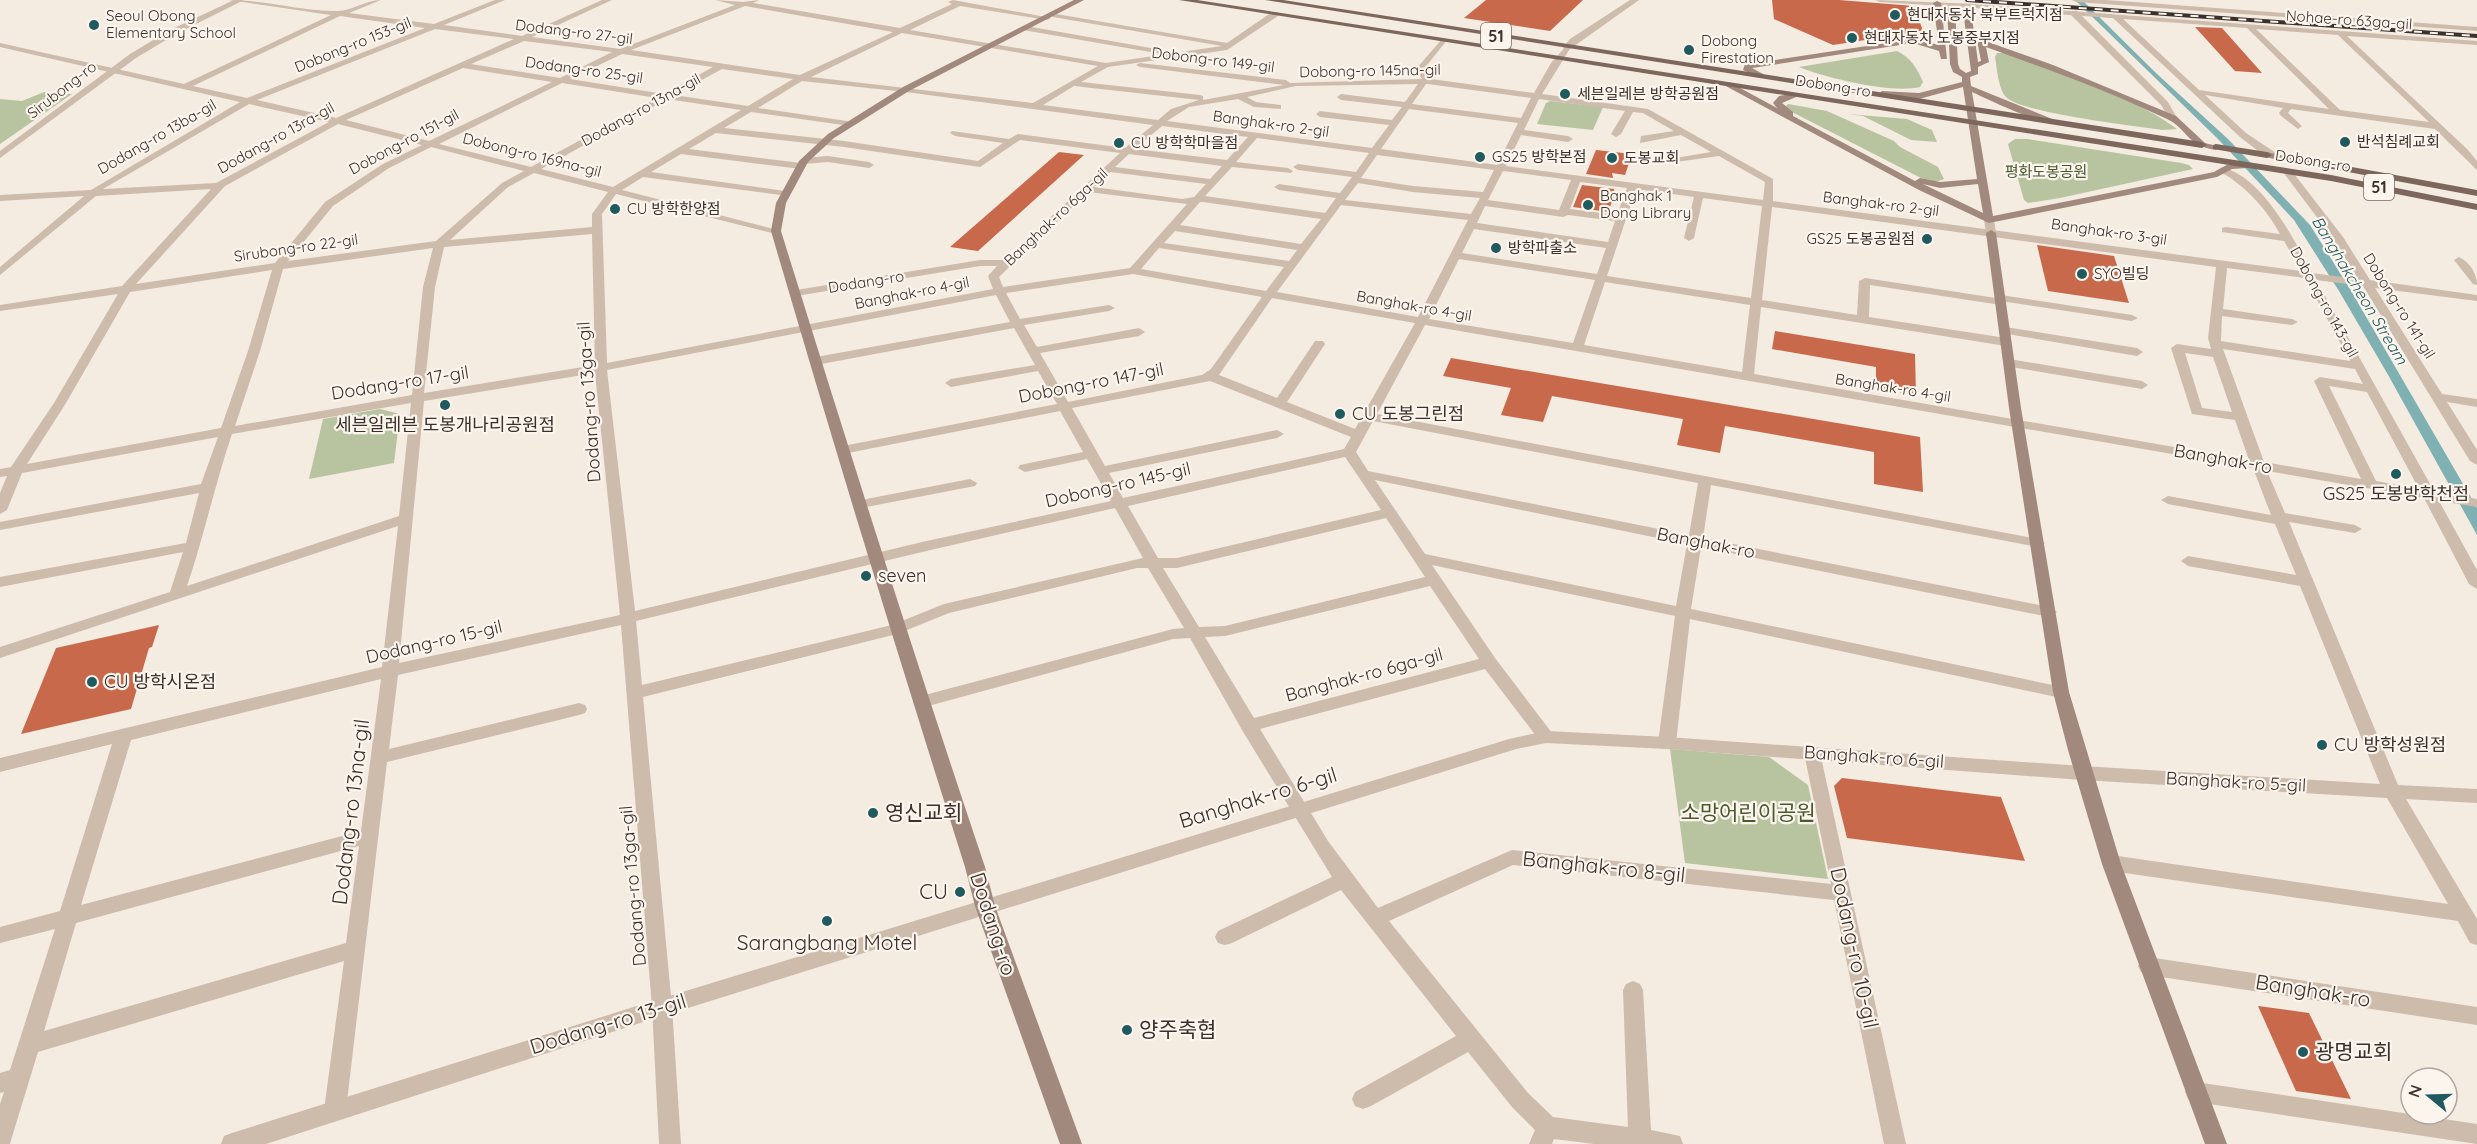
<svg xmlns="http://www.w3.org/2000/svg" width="2477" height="1144" font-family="Quicksand,'Noto Sans KR',sans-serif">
<rect width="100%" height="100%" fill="#f4ebe1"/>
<g fill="#b8c4a0">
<path d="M1897,51C1911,58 1917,68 1923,82L1920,87C1892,94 1826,78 1799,67Z"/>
<path d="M1997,53H2008C2063,75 2130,94 2177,129L2162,130C2135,126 2021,113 2006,97C1998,88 1997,68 1995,57Z"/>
<path d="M44,92L72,94L0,144V99L22,101Z"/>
<path d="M1550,101L1603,107L1593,130L1537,124L1546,103Z"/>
<path d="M1788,104L1827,111L1894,141L1900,147L1938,167L1944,179L1936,182L1921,178L1790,111L1786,106Z"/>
<path d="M1848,114L1907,119L1932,130L1937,142L1911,140L1863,116Z"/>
<path d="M2015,139H2027L2181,163L2189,165L2193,169L2060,198L2028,203L2024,200L2008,144Z"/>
<path d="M380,409L400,414L394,463L309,479L323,419Z"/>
<path d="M1670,749L1769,757L1808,785L1828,879L1685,863Z"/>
</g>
<path fill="#7fb0b2" d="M2075,0H2082L2157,74L2229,140L2310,225L2350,289L2477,508V535L2387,373L2339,291L2294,220L2217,138Z"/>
<g fill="#c8694b">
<path d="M1486,0H1583L1550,31L1464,18Z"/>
<path d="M1772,0H1839L1914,6L1923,31L1833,45L1774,19Z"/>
<path d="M2195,27L2222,28L2262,73L2235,71Z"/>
<path d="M1596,150L1632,154L1625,175L1612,173L1613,178L1586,174Z"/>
<path d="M1059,152L1084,155L978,251L950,247Z"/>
<path d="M1582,185L1614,189L1615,194L1608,212L1573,207Z"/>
<path d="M2037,245L2114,256L2129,303L2048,291Z"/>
<path d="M1775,331L1915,354L1916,395L1876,388V367L1772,349Z"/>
<path d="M1451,358L1920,437L1923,492L1874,484V452L1725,426L1720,453L1677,445L1683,419L1552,396L1543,422L1501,415L1511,388L1443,376Z"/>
<path d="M159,625L152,647L149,648L131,709L21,734L56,648Z"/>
<path d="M1842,778L2001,797L2025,861L1847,838L1834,786Z"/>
<path d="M2258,1006L2309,1013L2351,1099L2296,1091Z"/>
</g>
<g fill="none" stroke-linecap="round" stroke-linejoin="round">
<g fill="#cdbbac" fill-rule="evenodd">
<path d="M229,0C265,0 300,11 336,11C351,12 365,0 381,0L349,13L434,24L495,0H505L444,25L522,36L602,0H612L532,37L620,49L735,5L715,0L743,2L759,0L753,3L900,28L952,4L948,2L953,0L1051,18L1047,20L960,6L910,30L1106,63L1222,46L1053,17L1050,13L1227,43L1272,12H1278V16L1227,50L1108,67L1081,82L1200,95L1203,96V100L1284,85L1140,67L1136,65L1140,63L1286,80L1290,83L1422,79L1416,69L1443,38L1447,40L1424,69L1431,79L1534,93L1551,63L1567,45L1571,47L1542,94L1648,109L1773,179V201L2301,271L2284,241L2222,232V228L2226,227L2280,234C2267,210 2246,186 2222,173V169L2225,168C2264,180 2294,239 2312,273L2358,279L2334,240L2283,172L2291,170L2343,237L2370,280L2477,295V301L2375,288L2442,394L2477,399V407L2447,402L2477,450V465L2470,461L2363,286L2316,280L2434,491L2477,499V507L2439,501L2477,570V589L2469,584L2424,498L2267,471L2285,513L2355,525L2362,529L2355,533L2289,522L2398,785L2477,789V803L2406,799L2477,919V945L2470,943L2458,921L2111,871L2104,868L2102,863L2104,858L2111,855L2448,904L2387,798L2082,780L2076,778L2073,773L2076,768L2082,766L2380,784L2300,586L2188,566L2181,561L2188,556L2296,575L2275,524L2168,504L2161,500L2168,496L2271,515L2253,468L1425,325L1377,414L2038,539L2045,543L2038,547L1711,485L1703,538L2049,607L2057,612L2049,617L1701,547L1691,609L2067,688L2069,692L2067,696L2061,698L1690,619L1676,743L1673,747L1667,749L1661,747L1658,743L1675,616L1432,565L1495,658L1552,733L1555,737L1552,741L1546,743L1540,741L1485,669L1260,729L1328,841L1378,908L1512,850L1831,884L1804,753L1807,748L1813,747L1819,748L1906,1144H1884L1834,900L1513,865L1389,921L1528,1093L1553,1117L1628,1127L1623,990L1626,984L1633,981L1640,984L1643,990L1651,1130L1680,1136L1683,1144H1594L1554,1139L1552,1144H1529L1535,1130L1512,1107L1468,1052L1371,1106L1363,1109L1355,1106L1352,1099L1355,1092L1456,1036L1341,890L1232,943L1225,945L1218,943L1215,937L1218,931L1332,877L1242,730L1190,638L1173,639L921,708L915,706L913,702L915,698L921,696L1173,629L1184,628L1148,568H1137L949,613L897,634L643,697L672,1007L681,1144H659L652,1007L621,625L398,675L389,749L579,703L585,705L587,709L585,713L579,715L387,762L346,1110L343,1117L335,1120L327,1117L324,1110L344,961L38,1052L11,1140L10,1144H0V1104L4,1092L0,1093V1073L10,1070L55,929L0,943V927L60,911L112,744L0,772V758L382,667L398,526L0,658V647L170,592L183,552L0,587V577L186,543L199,493L0,530V522L201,484L218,437L22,473L7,510L0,514V493L7,476L0,477V469L11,467L54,403L118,294L0,311V305L122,286L211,189L96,196L0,275V267L84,196L0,201V195L91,190L240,102L0,47V43L184,84L331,15ZM745,6L893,32L800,75L631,50ZM340,16L425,28L247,98L193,86ZM435,29L514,39L336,118L257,100ZM902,33L1098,66L1033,103L811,77ZM524,41L612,52L560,78L471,64ZM622,54L713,67L664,94L570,79ZM463,68L552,82L429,141L346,120ZM722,69L793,79L748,106L674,95ZM802,81L906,92L1153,125L1125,148L1018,134L1009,139L952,131L950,133L955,136L1003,143L978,161L844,141L724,128L751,112L850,126V122L847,121L758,108ZM562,83L657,98L531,167L439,144ZM1418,84L1405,102L1341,94L1337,97L1341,100L1402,107L1392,120L1320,111L1316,114L1320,117L1389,125L1372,148L1167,121L1189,107L1238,99L1254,107L1281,109V105L1256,102L1247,97L1296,86ZM1426,84H1428L1531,98L1521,118L1412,104ZM1074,86L1199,100L1171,109L1158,120L1043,105ZM667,99L741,110L613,187L541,169ZM1539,99L1625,111L1611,134L1616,137L1621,134L1633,112L1643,113L1674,131L1641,136L1640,143L1681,135L1711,152L1676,158V162L1719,156L1765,182L1763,200L1506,166L1521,135L1568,142L1573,139L1568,136L1524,130ZM249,104L329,122L216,183L103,189ZM1409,109L1518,123L1497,165L1381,149ZM338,124L422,145L383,164L325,202L275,263L136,284L225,186ZM1162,126L1248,137L1227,160L1135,149ZM716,133L844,147L980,167L1020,140L1120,153L1004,260H980L796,290L790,293L796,296L980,266H997L988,276L993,289L607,363L602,214L616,194L776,234L781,231L622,190L643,177L788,196L790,194L785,191L651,172L681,154L801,169L806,166L801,163L689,149ZM1257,138L1369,153L1356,172L1298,164L1293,167L1298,170L1352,177L1340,193L1279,184L1274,187L1279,190L1336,198L1325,213L1205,196L1232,167L1291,173L1293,171L1288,168L1236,162ZM431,147L524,171L502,183L436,241L288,261L333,206L389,168ZM1129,154L1222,166L1210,179L1115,167ZM1377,155L1494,170L1483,192L1413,186L1361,178ZM1503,171L1571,180L1559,210L1488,200ZM1110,172L1206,184L1194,197L1182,199L1094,187ZM534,173L608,192L592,214V227L450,240L508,187ZM1580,182L1627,188L1617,215L1570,209ZM1358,183L1413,192L1480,198L1471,214L1345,200ZM1636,189L1694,197L1684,238L1689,241L1694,238L1703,198L1762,206L1751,298L1607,276ZM1088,192L1187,204L1130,268L1003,287L999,277ZM1200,202H1203L1321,219L1301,244L1180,225ZM1341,205L1468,220L1418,317L1277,292ZM1485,206L1563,217L1568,215L1615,221L1608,242L1477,223ZM1772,207L2216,267L2208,338L2211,349L2177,344L2171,348L2192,414L2235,420L2249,460L1754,374L1761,307L2006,346L2012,342L2006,338L1869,317L1870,285L2001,305L2007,302L2132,321L2138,318L2132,315L2001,295L1996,298L1865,278L1859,281L1857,315L1762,300ZM1474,229L1606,248L1597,274L1462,253ZM1175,231L1297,250L1289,261L1164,243ZM592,234L595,365L424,393L435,287L444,247ZM433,248L423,287L412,395L235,426L260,351L283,269ZM1159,248L1284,267L1266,291L1141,269ZM1459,259L1595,280L1573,343L1429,319ZM2227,268L2305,278L2350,361L2221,341L2222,316L2292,325L2298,322L2292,319L2223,309ZM272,270L248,351L221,428L27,464L66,403L130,292ZM1133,274L1262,297L1211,369L1202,375L1068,402L1040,353L1139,336L1145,332L1139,328L1037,347L1024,325L1109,311L1115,308L1109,305L1020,319L1006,293ZM1605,282L1750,305L1742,372L1584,345ZM996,295L1010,322L816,357L810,361L816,365L1014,328L1035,365L951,379L945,383L951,387L1038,371L1057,404L843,446L836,450L843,454L1060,411L1083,452L1020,465L1018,468L1025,472L1087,459L1111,501L922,542L635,611L607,370ZM1272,298L1415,323L1355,429L1287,402L1325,344L1323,341H1315L1277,398L1219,375ZM2223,349L2355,369L2363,384L2320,377L2314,381L2361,479L2264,462ZM2185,353L2213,357L2232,412L2202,408ZM595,373L620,615L399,663L424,401ZM1210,381L1351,437L1344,449L1123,498L1109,473L1277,438L1284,434L1277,430L1105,466L1072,408ZM2329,386L2367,392L2419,489L2376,481ZM411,403L399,516L187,586C204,536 215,484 232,434ZM1373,421L1698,483L1689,535L1368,471L1356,452ZM1345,457L1381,510L1177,558H1158L1128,506ZM1375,480L1687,544L1676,606L1425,554ZM1115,508L1143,558L944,604L892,625L642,685L636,621L922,552ZM1386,518L1425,577L1225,626L1199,627L1163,568H1177ZM1430,586L1479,659L1254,718L1205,637L1225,636ZM381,679L361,831L81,905L131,740ZM359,846L346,943L44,1031L76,923Z"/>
<path d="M1876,0L1975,4L1979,6L1975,8L1880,2Z"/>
<path d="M2072,0H2106L2477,27V31L2076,2Z"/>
<path d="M2071,11H2077L2168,102L2177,118L2176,120H2170L2161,105L2071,15Z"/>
<path d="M2108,14L2477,41V45L2347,36L2468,150L2477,161V170L2435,129L2291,109L2288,113L2302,126L2298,129L2280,115L2279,113L2283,108L2205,95L2246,133L2282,157L2277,160L2262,154L2240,137L2113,18H2108ZM2123,19L2247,28L2329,109L2199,90ZM2256,29L2338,35L2429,122L2340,110Z"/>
<path d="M1026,26L1162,50L1166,52L1162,54L1023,30V26Z"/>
<path d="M828,156L869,162L874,165L869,168L828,162L804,164L799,161L804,158Z"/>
<path d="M2459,257C2470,262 2477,274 2477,285L2473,284L2454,260Z"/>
<path d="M2005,327L2137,348L2143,352L2137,356L2001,333V329Z"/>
<path d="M2009,359L2142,381L2148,385L2142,389L2005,366V360Z"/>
<path d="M970,479L977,483L975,486L861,508L854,504L861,500Z"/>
<path d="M2148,957L2477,1007V1025L2148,975L2141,972L2138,966L2141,960Z"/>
<path d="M2196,1082L2477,1124V1144L2196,1102L2188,1099L2185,1092L2188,1085Z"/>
</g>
<g fill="#cdbbac" fill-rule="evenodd">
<path d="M234,0H244L176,34L136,58L0,158V151L130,54L170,30Z"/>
<path d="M1630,0H1639L1570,49H1564L1563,47L1570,39Z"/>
<path d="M1972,4L2111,14L2115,16L2111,18L1975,8Z"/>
<path d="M1989,217L1994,220L1996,233L1991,236L1986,233L1984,220Z"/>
<path d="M1546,731L1667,737L2082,766L2088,768L2091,773L2088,778L2082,780L1667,749L1546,743L1516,749L640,1023L266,1144H221L224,1136L232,1133L640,1005L1509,739Z"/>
</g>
<g fill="#a18a7d" fill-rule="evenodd">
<path d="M1074,0H1084L909,91L834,138L808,162L786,203L781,231C847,444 914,656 985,867L995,906L1082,1144H1060L975,906L965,867C898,656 833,444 771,231L776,203L799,161L828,134L903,87Z"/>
<path d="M1937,1L1941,3L1947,59H1941L1939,51L1913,43L1752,68L1763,74V78H1760L1743,70L1745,64H1748L1913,39L1939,45L1933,3Z"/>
<path d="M1951,6L1955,8L1958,64L1960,69L1966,73L1971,71L1963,10L1967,8L1971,10L1978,62L1981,61L1976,35L1980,33L1984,35L1985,41L2053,65L2176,116L2205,143L2221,147L2216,150C2185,145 2189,130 2167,119C2109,91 2047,69 1986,47L1989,62L1978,67V74L1970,77L1971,86L2062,123C2051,130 1987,99 1972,92L1993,216L2214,172C2225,165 2240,157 2252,165L2247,168L2232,169L2217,177L1989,223L1919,190L1722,84L1729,82L1777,108L1773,103L1779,96L1796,93V97L1782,103L1793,112V116L1915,181L1920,178L1940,182L1977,179L1963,87L1919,99L1882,97L1878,94L1882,91L1919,93L1962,82V77L1953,72L1950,64L1947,8ZM1923,184L1940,188L1978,184L1983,213Z"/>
<path d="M2267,152L2297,159L2292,162L2264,157L2262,155Z"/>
<path d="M1991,230L1996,233L2021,408L2069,692L2121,864L2227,1144H2205L2102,864L2068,750L2053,692L2009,408L1986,233Z"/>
</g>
<g fill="#7d675c" fill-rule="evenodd">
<path d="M1179,0H1197L2331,175L2477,204V210L2331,181Z"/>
<path d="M1265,0H1283L2202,142L2207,145L2202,148Z"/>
<path d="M2216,144L2267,152L2272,155L2267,158L2213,149V145Z"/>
<path d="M2292,156L2477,190V196L2289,161V157Z"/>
</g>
<defs>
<path id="rail" d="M1967,0L2477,36"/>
</defs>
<use href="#rail" stroke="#3b302b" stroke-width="4"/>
<use href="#rail" stroke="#fbf5ee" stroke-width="2" stroke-dasharray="8" stroke-linecap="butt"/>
</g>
<g fill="#1f5a5e" stroke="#fbf5ee" stroke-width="2">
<circle cx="1895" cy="15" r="6"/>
<circle cx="94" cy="25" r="6"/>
<circle cx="1852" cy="38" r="6"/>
<circle cx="1689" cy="50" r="6"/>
<circle cx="1565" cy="94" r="6"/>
<circle cx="2345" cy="142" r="6"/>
<circle cx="1119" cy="143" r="6"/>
<circle cx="1480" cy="157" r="6"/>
<circle cx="1612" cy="158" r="6"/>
<circle cx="1588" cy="205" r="6"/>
<circle cx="615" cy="209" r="6"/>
<circle cx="1927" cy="239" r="6"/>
<circle cx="1496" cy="248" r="6"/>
<circle cx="2082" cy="274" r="6"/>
<circle cx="445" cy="405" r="6"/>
<circle cx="1340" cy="414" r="6"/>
<circle cx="2396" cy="474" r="6"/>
<circle cx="866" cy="576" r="6"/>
<circle cx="92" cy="682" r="6"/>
<circle cx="2322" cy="745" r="6"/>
<circle cx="873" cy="813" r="6"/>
<circle cx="960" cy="892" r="6"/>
<circle cx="827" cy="921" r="6"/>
<circle cx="1127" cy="1030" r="6"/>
<circle cx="2303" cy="1052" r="6"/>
</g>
<g text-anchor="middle" stroke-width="4.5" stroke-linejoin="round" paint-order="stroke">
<g font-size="15" fill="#3b302b" stroke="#fbf5ee" text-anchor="start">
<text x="1907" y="20">현대자동차 북부트럭지점</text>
<text x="106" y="21">Seoul Obong<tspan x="106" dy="17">Elementary School</tspan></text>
<text x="1864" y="43">현대자동차 도봉중부지점</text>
<text x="1701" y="46">Dobong<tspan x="1701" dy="17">Firestation</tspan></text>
<text x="1577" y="99">세븐일레븐 방학공원점</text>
<text x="2357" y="147">반석침례교회</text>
<text x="1131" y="148">CU 방학학마을점</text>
<text x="1492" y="162">GS25 방학본점</text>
<text x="1624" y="163">도봉교회</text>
<text x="1600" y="201">Banghak 1<tspan x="1600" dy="17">Dong Library</tspan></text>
<text x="627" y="214">CU 방학한양점</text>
<text x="1915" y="244" text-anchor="end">GS25 도봉공원점</text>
<text x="1508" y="253">방학파출소</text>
<text x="2094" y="279">SYO빌딩</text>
</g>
<g font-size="15" fill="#3b302b" stroke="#fbf5ee">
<text transform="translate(2349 20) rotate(4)" y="5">Nohae-ro 63ga-gil</text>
<text transform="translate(574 32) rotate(7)" y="5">Dodang-ro 27-gil</text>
<text transform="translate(353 45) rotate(-22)" y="5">Dobong-ro 153-gil</text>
<text transform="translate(1213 60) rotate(7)" y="5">Dobong-ro 149-gil</text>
<text transform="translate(584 70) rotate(8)" y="5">Dodang-ro 25-gil</text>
<text transform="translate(1370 71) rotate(-1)" y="5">Dobong-ro 145na-gil</text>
<text transform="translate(1833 86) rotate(9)" y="5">Dobong-ro</text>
<text transform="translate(62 90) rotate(-38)" y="5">Sirubong-ro</text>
<text transform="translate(641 110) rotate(-29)" y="5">Dodang-ro 13na-gil</text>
<text transform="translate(1271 124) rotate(8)" y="5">Banghak-ro 2-gil</text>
<text transform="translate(157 137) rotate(-30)" y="5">Dodang-ro 13ba-gil</text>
<text transform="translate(276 138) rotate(-29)" y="5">Dodang-ro 13ra-gil</text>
<text transform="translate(404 142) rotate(-28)" y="5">Dobong-ro 151-gil</text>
<text transform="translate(532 155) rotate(14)" y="5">Dobong-ro 169na-gil</text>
<text transform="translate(2313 161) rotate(9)" y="5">Dobong-ro</text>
<text transform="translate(1881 204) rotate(7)" y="5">Banghak-ro 2-gil</text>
<text transform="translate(1056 217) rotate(-43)" y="5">Banghak-ro 6ga-gil</text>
<text transform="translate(2109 232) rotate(8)" y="5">Banghak-ro 3-gil</text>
<text transform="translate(296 248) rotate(-8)" y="5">Sirubong-ro 22-gil</text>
<text transform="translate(866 282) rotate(-9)" y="5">Dodang-ro</text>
<text transform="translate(912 293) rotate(-11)" y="5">Banghak-ro 4-gil</text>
<text transform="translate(2324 302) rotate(61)" y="5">Dobong-ro 143-gil</text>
<text transform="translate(1414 306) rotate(10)" y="5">Banghak-ro 4-gil</text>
<text transform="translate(2399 306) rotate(58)" y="5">Dobong-ro 141-gil</text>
<text transform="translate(1893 388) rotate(9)" y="5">Banghak-ro 4-gil</text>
</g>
<g font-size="15" fill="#4a5a2e" stroke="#fbf5ee">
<text x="2046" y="177">평화도봉공원</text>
</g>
<g fill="#fbf5ee" stroke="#756b66" stroke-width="1.5">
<rect x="1481" y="23" width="30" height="26" rx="4.5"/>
<rect x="2364" y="174" width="30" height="26" rx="4.5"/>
</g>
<g font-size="16" font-weight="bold" fill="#3b302b">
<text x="1496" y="42">51</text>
<text x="2379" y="193">51</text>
</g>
<g font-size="16" font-style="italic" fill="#1f5a5e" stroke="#fbf5ee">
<text transform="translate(2360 290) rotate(59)" y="6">Banghakcheon Stream</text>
</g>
<g font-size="18" fill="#3b302b" stroke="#fbf5ee">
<text transform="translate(400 383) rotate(-9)" y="6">Dodang-ro 17-gil</text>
<text transform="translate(1091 383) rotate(-11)" y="6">Dobong-ro 147-gil</text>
<text transform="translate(589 402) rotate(-94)" y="6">Dodang-ro 13ga-gil</text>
<text transform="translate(2223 459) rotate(10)" y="6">Banghak-ro</text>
<text transform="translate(1118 485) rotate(-13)" y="6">Dobong-ro 145-gil</text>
<text transform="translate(1706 543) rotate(11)" y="6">Banghak-ro</text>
<text transform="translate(434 642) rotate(-13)" y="6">Dodang-ro 15-gil</text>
<text transform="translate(1364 675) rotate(-15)" y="6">Banghak-ro 6ga-gil</text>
<text transform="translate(1874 757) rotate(4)" y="6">Banghak-ro 6-gil</text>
<text transform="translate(2236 782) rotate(3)" y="6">Banghak-ro 5-gil</text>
<text transform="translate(633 886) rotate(-95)" y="6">Dodang-ro 13ga-gil</text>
</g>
<g font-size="18" fill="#3b302b" stroke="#fbf5ee" text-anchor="start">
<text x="1352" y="420">CU 도봉그린점</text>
<text x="445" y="431" text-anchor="middle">세븐일레븐 도봉개나리공원점</text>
<text x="2396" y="500" text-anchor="middle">GS25 도봉방학천점</text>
<text x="878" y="582">seven</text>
<text x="104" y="688">CU 방학시온점</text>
<text x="2334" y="751">CU 방학성원점</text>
</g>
<g font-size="21" fill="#3b302b" stroke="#fbf5ee">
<text transform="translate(1258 798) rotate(-17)" y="7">Banghak-ro 6-gil</text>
<text transform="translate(351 812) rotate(-83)" y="7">Dodang-ro 13na-gil</text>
<text transform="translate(1604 867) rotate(6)" y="7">Banghak-ro 8-gil</text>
<text transform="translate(993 924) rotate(72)" y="7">Dodang-ro</text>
<text transform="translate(1854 948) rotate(78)" y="7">Dodang-ro 10-gil</text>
<text transform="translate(2313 991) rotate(9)" y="7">Banghak-ro</text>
<text transform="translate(608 1024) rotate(-17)" y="7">Dodang-ro 13-gil</text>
</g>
<g font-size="21" fill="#3b302b" stroke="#fbf5ee" text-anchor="start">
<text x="885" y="820">영신교회</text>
<text x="948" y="899" text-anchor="end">CU</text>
<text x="827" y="950" text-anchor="middle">Sarangbang Motel</text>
<text x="1139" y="1037">양주축협</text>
<text x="2315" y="1059">광명교회</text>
</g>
<g font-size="21" fill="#4a5a2e" stroke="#fbf5ee">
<text x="1748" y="820">소망어린이공원</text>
</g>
</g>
<g transform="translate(2429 1096) rotate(289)"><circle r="28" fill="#fbf5ee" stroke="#aea6a0" stroke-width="1.5"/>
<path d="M0-4.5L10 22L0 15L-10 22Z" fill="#1f5a5e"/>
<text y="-9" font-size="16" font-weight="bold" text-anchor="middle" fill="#3b302b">N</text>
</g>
</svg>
